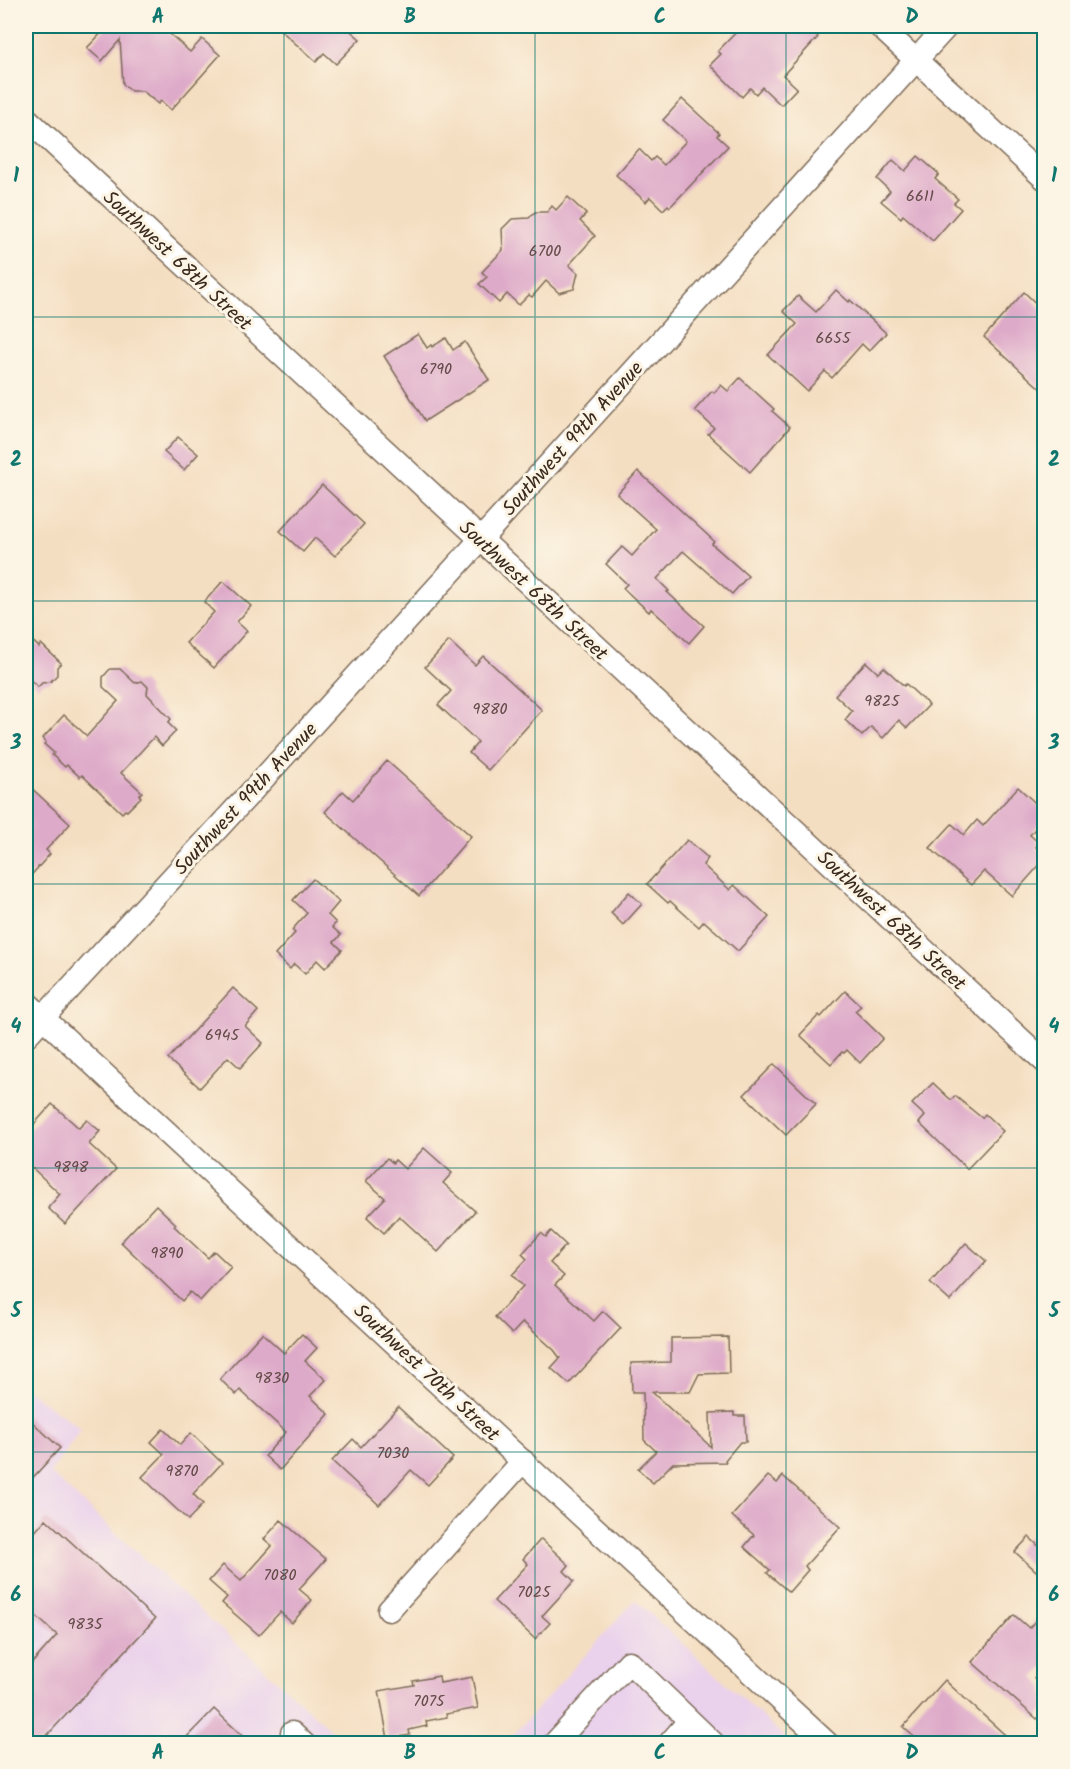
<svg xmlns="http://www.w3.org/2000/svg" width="1070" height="1769" font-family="Kalam,sans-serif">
<rect width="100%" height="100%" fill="#fcf5e5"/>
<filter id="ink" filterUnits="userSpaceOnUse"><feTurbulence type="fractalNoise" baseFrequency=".0167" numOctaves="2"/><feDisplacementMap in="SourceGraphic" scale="12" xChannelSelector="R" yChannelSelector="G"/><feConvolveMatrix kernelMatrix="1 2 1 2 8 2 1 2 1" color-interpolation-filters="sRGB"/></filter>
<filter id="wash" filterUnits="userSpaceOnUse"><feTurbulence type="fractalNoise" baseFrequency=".008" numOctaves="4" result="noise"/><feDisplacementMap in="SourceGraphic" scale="24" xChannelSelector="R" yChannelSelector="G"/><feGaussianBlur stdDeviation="1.35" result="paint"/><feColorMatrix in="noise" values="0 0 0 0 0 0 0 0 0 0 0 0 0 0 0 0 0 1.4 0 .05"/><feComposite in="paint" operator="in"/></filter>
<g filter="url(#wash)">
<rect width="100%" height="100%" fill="#f4dec1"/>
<g fill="#ead1ec">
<path d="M26,1389L81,1429L50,1473L345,1743H26Z"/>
<path d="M635,1600L791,1743L505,1744Z"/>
</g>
<g id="blocks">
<g fill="#deaac9">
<path d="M108,26H161L190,52L202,39L220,55L171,110L161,101L158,104L143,91H131L123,84L120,40L102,61L87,48Z"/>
<path d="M276,26H345L360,39L336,64L324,53L316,62Z"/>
<path d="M742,26H805L818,37L783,75L797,88L781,105L762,87L756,94L750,88L742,97L710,65L721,54L718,51Z"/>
<path d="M682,99L719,133L717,136L728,146L670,207L668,205L663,210L650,197L646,202L616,175L639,149L651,161L655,157L664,165L686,141L663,120Z"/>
<path d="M918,156L939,174L935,179L958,199L954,203L961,209L933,241L903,215L901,218L881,201L890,191L877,179L893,160L905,171Z"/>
<path d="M568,197L586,214L580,221L595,236L569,265L578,273L574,289L559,293L546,281L532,297L529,295L519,305L507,294L499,303L479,284L487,277L482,272L503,250L502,229L512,219L529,218L535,212H547L552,206L556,210Z"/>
<path d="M836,290L849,302L850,300L886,333L869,351L862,344L832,378L825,371L807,391L768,355L797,324L783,311L798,296L816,312Z"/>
<path d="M1024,292L1044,311V392L984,337Z"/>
<path d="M418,334L427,348L431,345L432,347L446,338L453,350L465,342L489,380L425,421L384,356Z"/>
<path d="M740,378L774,409L772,411L790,427L750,472L708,434L714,428L695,410L712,391L714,393L721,385L728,391Z"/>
<path d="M178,437L198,454L184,470L164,452Z"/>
<path d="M638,471L714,541L712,544L748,576L732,594L683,551L657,579L669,591L667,592L704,626L689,643L651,609L649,612L623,588L627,584L606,564L622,547L632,556L656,529L617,494Z"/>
<path d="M322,485L364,524L335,556L315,538L303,552L280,531Z"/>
<path d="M223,581L251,606L237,622L247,631L214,668L186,643L214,612L204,602Z"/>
<path d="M26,635L39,647L41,644L61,663L57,667V675L50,682L42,683L38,687L26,676Z"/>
<path d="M449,641L475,665L483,656L542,710L488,770L469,753L478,742L438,705L451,691L425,667Z"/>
<path d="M866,662L878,673L884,667L904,686L906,684L929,705L907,728L899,720L883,738L871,727L862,736L845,720L852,711L835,695Z"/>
<path d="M110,669H120L135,683L142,681L148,687L147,694L171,719L168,723L176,731L162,746L154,737L121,773L142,792L139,795L141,797L127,811L125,810L122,813L82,775L80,777L67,765L65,767L52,755L54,753L44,744L46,742L43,738L64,715L87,736L118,701L103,687V677Z"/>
<path d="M387,761L471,836L419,896L325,812L343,791L353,800Z"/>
<path d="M26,783L70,824L46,850L50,854L26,881Z"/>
<path d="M1018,787L1044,811V818L1030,835L1039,843L1036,847L1044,855V860L1012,896L984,871L971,885L930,848L952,824L964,835L977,820L983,826Z"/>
<path d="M687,840L708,858L703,865L730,890L734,885L769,917L738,951L704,921L699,927L670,901L668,903L647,884Z"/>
<path d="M313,879L339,902L328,915L336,923L332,927L341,935L334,942L342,950L325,968L317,960L305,974L294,964L290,969L275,955L295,933L292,930L307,913L293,900Z"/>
<path d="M629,892L642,904L623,925L611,913Z"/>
<path d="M233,988L258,1011L245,1026L263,1043L240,1068L228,1057L200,1088L168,1059Z"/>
<path d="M845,991L861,1006L855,1011L883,1038L860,1063L847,1050L844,1053L842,1052L831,1064L800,1035L819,1015L821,1017Z"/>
<path d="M774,1064L816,1104L786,1135L744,1095Z"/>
<path d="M933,1083L951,1100L955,1096L982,1118L985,1114L1003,1131L967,1169L919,1123L925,1116L912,1104Z"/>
<path d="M52,1104L79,1128L87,1120L100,1131L89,1144L116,1169L65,1224L48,1208L60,1194L26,1162V1133Z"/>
<path d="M424,1148L452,1173L443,1183L475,1211L438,1252L399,1216L384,1233L367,1217L385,1198L366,1181L387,1158L393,1163L395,1160L405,1169Z"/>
<path d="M156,1205L176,1224L174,1226L208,1258L214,1251L231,1267L200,1301L190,1292L182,1301L121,1242Z"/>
<path d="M551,1231L566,1245L550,1263L564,1276L555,1285L594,1321L603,1311L621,1328L569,1384L551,1368L560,1358L554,1350L523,1322L512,1334L495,1317L523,1286L512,1275L527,1259L522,1254L541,1233L546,1237Z"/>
<path d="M966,1243L986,1261L950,1301L930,1283Z"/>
<path d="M262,1333L284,1353L302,1334L317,1348L305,1361L326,1380L310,1396L329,1414L280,1470L265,1456L286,1432L240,1390L236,1395L220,1379Z"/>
<path d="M728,1337L729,1373L699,1374L690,1392H652L711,1447L710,1413L734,1412V1416H745L746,1442H740L725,1460L726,1462L673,1463L653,1483L638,1469L656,1451L644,1440L643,1392H632L631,1363L671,1362V1338Z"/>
<path d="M398,1407L453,1458L428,1485L411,1470L379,1505L332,1461L353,1439L361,1447Z"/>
<path d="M26,1416L60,1448L26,1485Z"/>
<path d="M163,1429L180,1445L191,1433L222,1463L193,1494L203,1504L188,1520L142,1477L164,1454L151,1442Z"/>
<path d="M768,1476L777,1483L783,1476L840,1527L805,1566L808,1570L789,1592L767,1573L770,1570L744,1547L754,1535L732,1516Z"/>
<path d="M46,1519L155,1619L40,1743H26V1670L57,1635L26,1607V1542Z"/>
<path d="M281,1520L326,1559L299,1589L312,1600L292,1623L280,1612L259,1635L222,1603L227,1597L209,1581L223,1565L241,1581L272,1546L264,1539Z"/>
<path d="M1029,1537L1044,1551V1578L1015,1552Z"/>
<path d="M541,1539L569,1565L564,1571L574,1581L542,1616L550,1623L535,1639L494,1601L528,1564L523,1559Z"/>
<path d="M1044,1611V1666L1034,1678L1044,1687V1710L1037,1719L972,1662L1014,1615L1029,1628Z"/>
<path d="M439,1676L440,1683L472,1677L478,1708L446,1714L447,1717L426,1721L427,1726L409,1730L410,1735L388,1739L379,1691L414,1685L413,1681Z"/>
<path d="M945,1680L951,1686L1014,1743H971L963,1736L957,1743H921L903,1727Z"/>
<path d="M214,1709L250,1743H181Z"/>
</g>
</g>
</g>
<g filter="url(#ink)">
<use href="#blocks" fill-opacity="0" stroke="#7c6957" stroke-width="1.5"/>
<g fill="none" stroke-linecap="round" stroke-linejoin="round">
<defs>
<g id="minor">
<path d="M879,26L1044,178"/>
<path d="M26,118L1044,1061"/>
<path d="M26,1002L828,1744"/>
<path d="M26,1036L253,790L947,26"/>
<path d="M389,1610L523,1461"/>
<path d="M292,1733L304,1744"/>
<path d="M554,1744L629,1662L714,1744"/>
<path d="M669,1744L689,1721"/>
</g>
</defs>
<use href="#minor" stroke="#7c6957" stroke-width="25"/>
<use href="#minor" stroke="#fff" stroke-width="22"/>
</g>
</g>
<path fill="none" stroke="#0f766e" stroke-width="1.5" stroke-opacity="0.55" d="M284,26V1744M535,26V1744M786,26V1744M26,317H1044M26,601H1044M26,884H1044M26,1168H1044M26,1452H1044"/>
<g text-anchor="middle" stroke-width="6" stroke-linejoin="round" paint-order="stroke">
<g font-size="16" fill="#644a49">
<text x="920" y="201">6611</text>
<text x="545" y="256">6700</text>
<text x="833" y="343">6655</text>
<text x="436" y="374">6790</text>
<text x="882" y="706">9825</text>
<text x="490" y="714">9880</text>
<text x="222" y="1040">6945</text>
<text x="71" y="1172">9898</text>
<text x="167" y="1258">9890</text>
<text x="272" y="1383">9830</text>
<text x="393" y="1458">7030</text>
<text x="182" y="1476">9870</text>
<text x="280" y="1580">7080</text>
<text x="534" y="1597">7025</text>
<text x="85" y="1629">9835</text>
<text x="429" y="1706">7075</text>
</g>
<g font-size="20" fill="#3b2a1e" stroke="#fcf5e5">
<text transform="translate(178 260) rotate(43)" y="7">Southwest 68th Street</text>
<text transform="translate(572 438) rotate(-48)" y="7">Southwest 99th Avenue</text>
<text transform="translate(534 590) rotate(43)" y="7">Southwest 68th Street</text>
<text transform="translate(245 798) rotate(-47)" y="7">Southwest 99th Avenue</text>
<text transform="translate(892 920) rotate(43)" y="7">Southwest 68th Street</text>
<text transform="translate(427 1372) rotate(43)" y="7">Southwest 70th Street</text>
</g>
</g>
<rect width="1070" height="1769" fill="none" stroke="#fcf5e5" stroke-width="66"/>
<rect x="33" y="33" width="1004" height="1703" fill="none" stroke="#0f766e" stroke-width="2"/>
<g font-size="20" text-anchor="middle" font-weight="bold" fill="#0f766e">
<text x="158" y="23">A</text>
<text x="410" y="23">B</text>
<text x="660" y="23">C</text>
<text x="912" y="23">D</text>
<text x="16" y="182">1</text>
<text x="1054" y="182">1</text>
<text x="16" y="466">2</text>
<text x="1054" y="466">2</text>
<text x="16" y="749">3</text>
<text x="1054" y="749">3</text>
<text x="16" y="1033">4</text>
<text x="1054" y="1033">4</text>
<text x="16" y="1317">5</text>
<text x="1054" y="1317">5</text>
<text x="16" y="1601">6</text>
<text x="1054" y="1601">6</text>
<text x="158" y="1759">A</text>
<text x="410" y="1759">B</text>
<text x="660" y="1759">C</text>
<text x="912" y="1759">D</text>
</g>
</svg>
